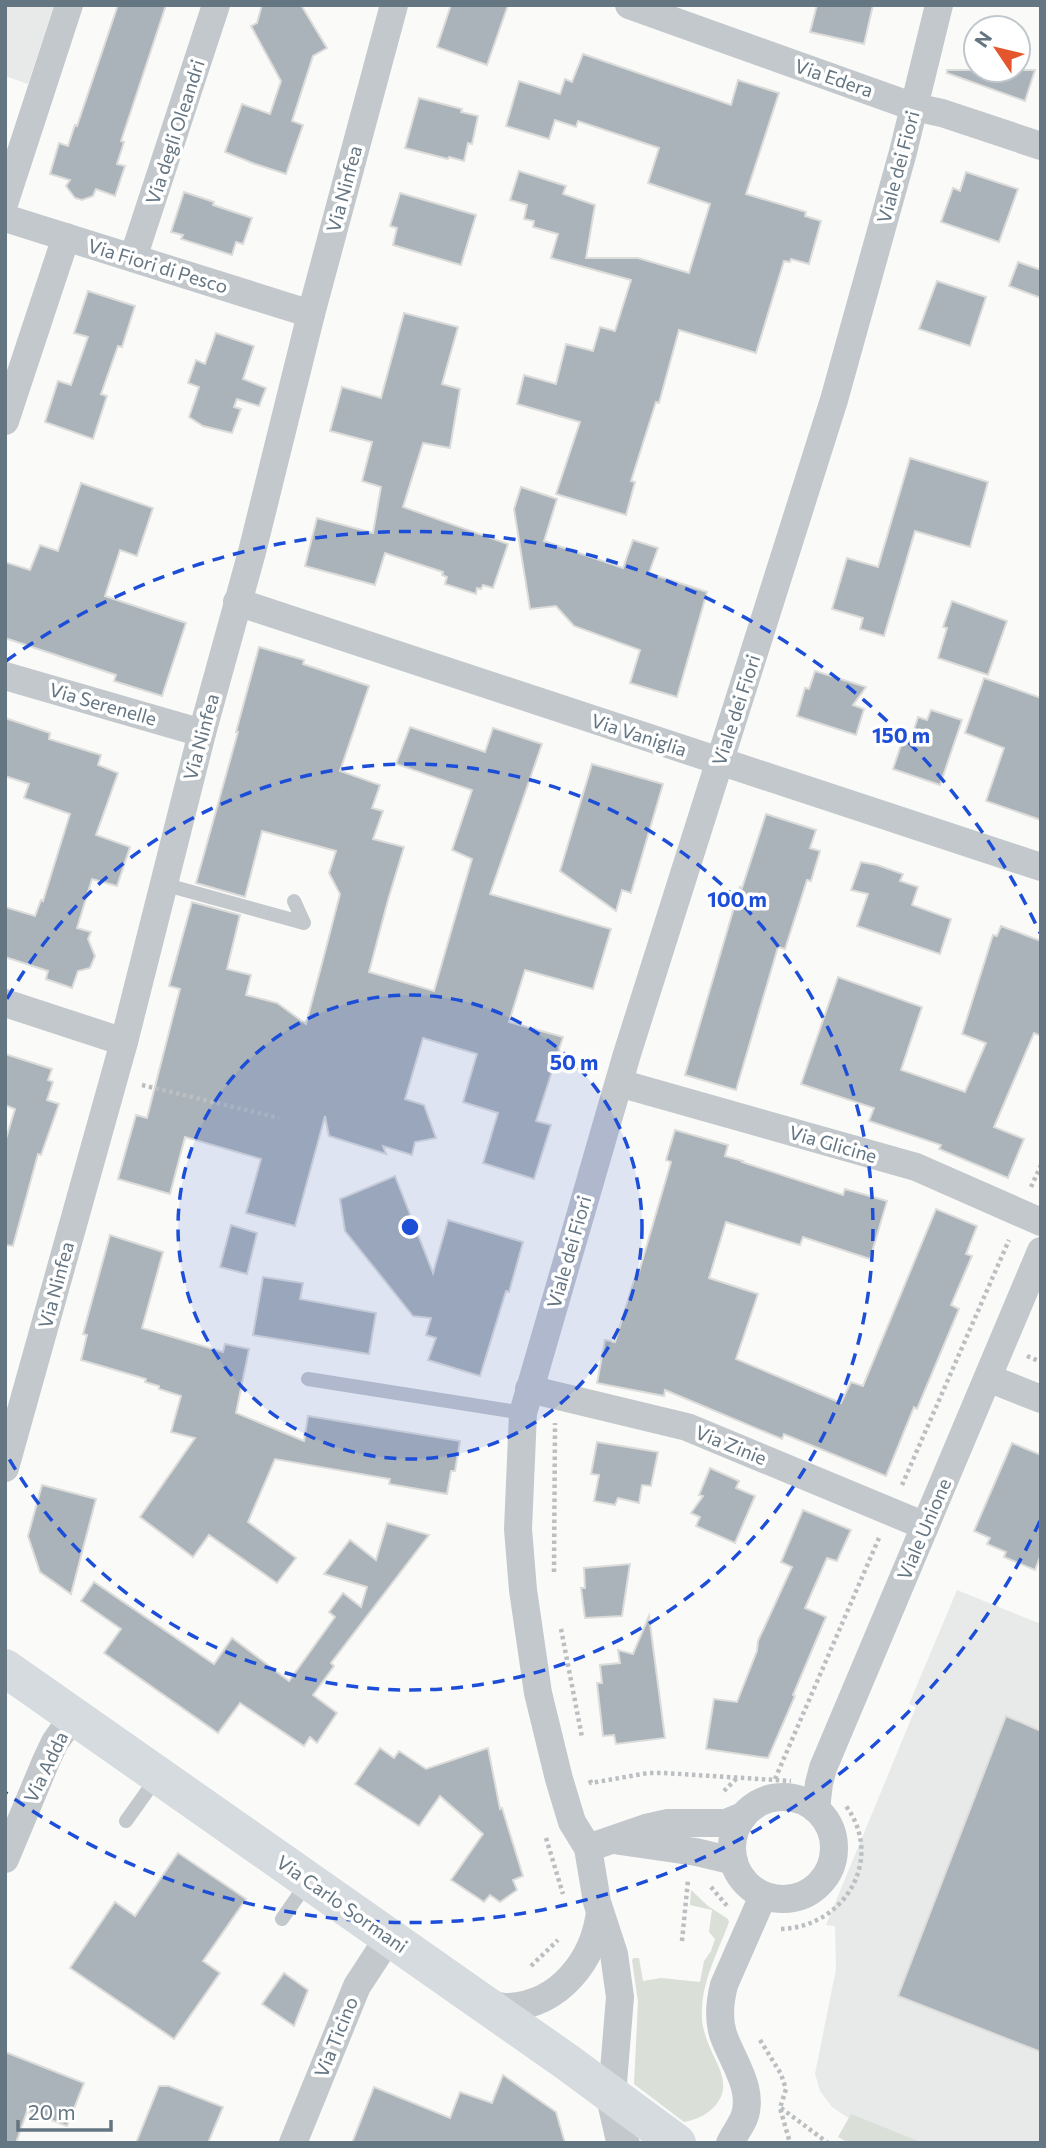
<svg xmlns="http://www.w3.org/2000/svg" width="1046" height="2148" font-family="Commissioner,sans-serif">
<rect width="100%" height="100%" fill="#fafaf8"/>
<g fill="#e8e9e9">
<path d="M5,5H54L28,84L5,76Z"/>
<path d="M957,1590L1041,1624V2143H910L850,2119L832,2107L820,2091L815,2074L836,1969L835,1926L826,1925L916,1707L909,1704Z"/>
</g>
<g fill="#dadfd7">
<path d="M691,1890L708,1906L728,1919L729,1922C719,1950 702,1980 702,2011C701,2024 705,2036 710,2048C719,2068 733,2088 713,2108C705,2116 695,2120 684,2122L634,2084L638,2002L632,1960L634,1958H639L643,1981L661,1978L700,1982L704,1961L711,1951L715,1939L709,1932L712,1910L690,1905Z"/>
<path d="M851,2114L923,2143H849L838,2137Z"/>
</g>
<g fill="#aab3b9" stroke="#dcdcda" stroke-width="2">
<path d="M118,5H166L121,141L124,142L117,164L125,166L115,196L96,189L93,196L82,200L75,198L66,186L70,180L50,174L59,143L68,146L75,125L77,126Z"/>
<path d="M262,5H301L327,48L313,56L292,121L303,125L286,174L255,164L225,152L242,104L270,114L281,81L251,26L257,23Z"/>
<path d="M451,5H508L487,65L437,47Z"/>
<path d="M817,5H873L864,44L810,32Z"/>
<path d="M583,54L731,105L738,80L779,93L746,194L806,212L805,216L821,221L809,264L791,259L790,262L784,261L756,353L679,330L659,403L656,402L631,481L635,482L626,515L556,494L580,422L517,404L524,375L556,384L566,344L593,351L600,327L615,331L631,280L551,258L558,234L533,227L534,221L524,219L527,205L510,200L519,171L566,186L563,194L595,205L586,258H638L689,273L710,204L648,183L659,148L578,121L576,127L555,120L549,139L506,126L519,81L560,94L565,79L572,82Z"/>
<path d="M947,70H1035L1025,101L947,73Z"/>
<path d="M419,98L462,109L461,112L478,116L472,144L468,143L464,161L449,157L448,159L405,148Z"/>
<path d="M966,172L1018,189L999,242L941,222L953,188L960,191Z"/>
<path d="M184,192L214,202L213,205L252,218L243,244L236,242L232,255L181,239L183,235L171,232Z"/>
<path d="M400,193L476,215L461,265L393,245L397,228L390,226Z"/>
<path d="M1018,262L1041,270V298L1009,286Z"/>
<path d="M937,281L986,297L970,346L919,329Z"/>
<path d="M88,291L135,306L122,347L118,346L101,394L107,396L93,439L45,422L58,381L71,385L88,337L74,333Z"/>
<path d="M404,313L458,327L442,384L460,389L450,448L423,443L403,507L508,544L493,588L483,585L481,589L477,588L476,594L445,584L447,577L442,575L443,572L385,553L375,585L305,566L317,518L373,533L381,487L362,481L372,442L330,431L342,387L381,398Z"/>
<path d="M216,333L254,346L243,379L266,388L259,406L237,399L234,407L241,409L232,433L203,426L189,417L199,387L188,383L196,360L205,364Z"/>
<path d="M910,458L988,482L970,547L915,531L884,636L860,629L863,618L832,609L847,558L878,567Z"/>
<path d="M81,483L153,508L137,556L120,550L105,596L186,623L162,696L114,681L116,675L5,638V562L30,570L40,545L58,551Z"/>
<path d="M521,487L557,499L544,541L623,568L633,540L658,548L649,573L707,592L677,697L630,683L640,650L574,626L556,606L530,609L514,509Z"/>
<path d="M952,601L1007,621L988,675L938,658L947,628L943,627Z"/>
<path d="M259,647L304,660L303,664L369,686L340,771L380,785L372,808L383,811L373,839L404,847L388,900L369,972L434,991L472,859L452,850L472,790L396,764L410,727L485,752L493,728L542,744L490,894L611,929L593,989L525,970L509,1022L563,1037L536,1121L551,1125L534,1179L483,1163L498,1113L463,1102L477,1054L423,1038L405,1099L424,1105L436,1138L415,1142L412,1155L383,1146L386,1154L329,1136L325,1116L295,1226L246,1213L261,1159L185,1137L170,1194L118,1179L136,1115L147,1118L180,989L169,986L192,902L240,915L227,969L251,975L246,995L277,1003L306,1024L324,956L340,894L329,873L336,851L262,831L245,897L196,883L238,732H236Z"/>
<path d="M815,671L866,687L853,705L864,709L856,735L797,716L805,688L809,689Z"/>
<path d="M984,678L1041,698V820L986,801L1004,748L965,733Z"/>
<path d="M931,710L962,720L940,785L893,769L904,736L911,739L918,717L927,720Z"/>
<path d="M5,718L50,733L49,739L101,755L98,765L118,773L96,835L130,847L117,886L92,879L77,928L91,932L88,939L95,956L90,968L78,971L72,988L46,979L48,971L5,957V907L35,916L41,900L43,901L70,814L24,798L29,784L5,776Z"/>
<path d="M592,764L663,784L631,893L622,890L616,911L560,871Z"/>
<path d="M766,814L816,830L810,848L820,851L811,881L807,880L785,949L778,947L736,1090L685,1075L740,887L742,888Z"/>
<path d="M861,862L877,865L903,874L900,881L918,887L912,905L951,919L940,954L857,926L868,894L851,890Z"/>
<path d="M1001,926L1041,941V1036L1034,1033L994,1127L1024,1139L1008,1178L939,1149L941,1145L869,1121L874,1108L801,1084L838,977L922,1007L901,1070L965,1092L986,1043L962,1034L993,935L997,936Z"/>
<path d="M5,1054L52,1069L48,1080L53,1082L47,1100L59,1104L41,1155L38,1154L13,1246L5,1245V1142L15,1109L5,1105Z"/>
<path d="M675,1130L728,1145L725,1156L743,1161L742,1162L843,1195L845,1189L887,1201L870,1259L803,1237L800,1245L726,1222L709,1278L758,1294L736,1359L841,1403L851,1382L863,1386L936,1209L977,1226L966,1254L972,1256L951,1305L959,1309L917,1409L914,1407L886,1476L784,1434L782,1439L665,1390L664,1396L597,1383L605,1340L615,1342L637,1271L639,1272L671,1162L666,1160Z"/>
<path d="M395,1176L433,1273L448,1220L523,1242L509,1292L506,1291L480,1376L428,1360L436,1338L426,1335L431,1318L413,1316L345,1231L340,1199Z"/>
<path d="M231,1225L257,1233L247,1274L220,1267Z"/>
<path d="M110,1235L163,1252L142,1328L223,1352L225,1344L249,1349L236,1413L304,1441L308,1416L460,1441L455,1471H451L447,1494L389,1484L390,1479L275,1459L248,1522L296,1558L277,1583L209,1535L193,1557L140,1517L195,1438L171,1432L181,1396L159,1389V1386L145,1382L146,1379L81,1360L87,1335L83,1334Z"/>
<path d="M263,1277L303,1283L300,1299L376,1313L369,1354L253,1335Z"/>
<path d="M597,1442L658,1452L651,1486L642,1485L639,1503L618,1498L615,1505L594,1501L599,1475L591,1474Z"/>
<path d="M1012,1443L1041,1455V1554L1035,1570L1004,1557L1006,1552L987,1544L990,1538L974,1531Z"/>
<path d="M710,1468L739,1481L736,1488L755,1496L735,1543L696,1526L700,1517L691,1513L703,1496L699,1495Z"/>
<path d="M42,1485L96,1499L71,1594L40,1572L28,1536Z"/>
<path d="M803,1510L851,1530L837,1561L827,1558L805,1608L826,1617L793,1695L795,1696L768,1758L706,1749L714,1699L737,1702L757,1651L758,1641L792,1567L781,1562Z"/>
<path d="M387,1523L429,1535L331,1663L334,1666L313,1695L337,1713L317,1743L310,1737L304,1746L240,1703L218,1733L104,1653L121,1629L81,1601L94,1582L214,1664L232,1638L289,1681L335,1617L329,1612L343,1593L361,1607L367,1587L324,1574L350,1540L376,1560Z"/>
<path d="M630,1564L622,1616L585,1618L581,1588H585L584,1568Z"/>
<path d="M649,1616L665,1738L616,1744L614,1735L603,1736L597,1683H602L600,1665L620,1663L618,1650L633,1654Z"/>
<path d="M1006,1716L1041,1731V2052L898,1996Z"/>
<path d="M380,1748L394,1758L399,1751L426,1769L488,1748L500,1809L502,1808L523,1876L513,1880L517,1890L500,1902L490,1895L484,1902L451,1880L483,1834L440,1796L419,1826L355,1784Z"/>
<path d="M178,1853L246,1899L203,1961L220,1973L174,2039L70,1968L115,1902L135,1916Z"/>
<path d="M284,1973L308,1990L294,2026L262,2004Z"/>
<path d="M5,2052L84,2083L67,2126L27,2111L16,2143H5Z"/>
<path d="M503,2075L556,2112L565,2143H352L374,2087L450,2118L460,2092L492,2103Z"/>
<path d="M159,2086H169L223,2107L208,2143H136Z"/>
</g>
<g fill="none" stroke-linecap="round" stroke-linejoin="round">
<g stroke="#bbbfc2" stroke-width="4.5" stroke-dasharray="3.5 3.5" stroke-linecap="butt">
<path d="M142,1085L279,1118"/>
<path d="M1031,1187L1041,1165"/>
<path d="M1027,1356L1041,1362"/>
<path d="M902,1485L1009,1240"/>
<path d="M554,1572L555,1423"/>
<path d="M561,1629L582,1737"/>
<path d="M775,1779L879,1538"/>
<path d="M590,1780L591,1783L648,1773H664L791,1781"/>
<path d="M724,1791L737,1778"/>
<path d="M546,1838L563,1894"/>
<path d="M711,1887L728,1907"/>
<path d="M781,1929C845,1927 885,1859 846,1806"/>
<path d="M682,1941L688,1880"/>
<path d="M531,1966L558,1940"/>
<path d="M760,2040L781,2074L786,2089L780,2108L790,2143"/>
<path d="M781,2108L828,2143"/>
</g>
<g stroke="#c3c8cc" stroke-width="14">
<path d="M163,884L304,923L294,901"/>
<path d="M308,1379L523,1413"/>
<path d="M126,1821L158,1776"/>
<path d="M282,1919L307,1883"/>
</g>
<g stroke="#c3c8cc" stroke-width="28">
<path d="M629,5L914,107L942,113L1041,146"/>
<path d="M5,201L69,5"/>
<path d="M5,218L311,314"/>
<path d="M133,258L216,5"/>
<path d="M5,421L66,237"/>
<path d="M237,602L1041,867"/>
<path d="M5,676L202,733"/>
<path d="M5,1003L124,1042"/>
<path d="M619,1083L916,1167L1041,1222"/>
<path d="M988,1378L1041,1399"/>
<path d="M529,1389L687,1427L925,1526"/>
<path d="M5,1468L124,1042L202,733L252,552L311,314L394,5"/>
<circle cx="783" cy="1848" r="51"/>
<path d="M816,1809L819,1783L823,1768L1041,1251"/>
<path d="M620,1841L696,1852L734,1861"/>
<path d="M588,1848L646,1828L668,1823H726L743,1816"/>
<path d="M5,1859L46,1761L55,1742L74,1715"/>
<path d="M482,2002C490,2004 500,2007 509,2007C560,2004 594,1960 600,1912"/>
<path d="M612,2095L620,1997L614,1954L597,1902L588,1848L572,1822L559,1779L538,1693L523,1590L518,1529L523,1413L627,1054L834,400L903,152L939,5"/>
<path d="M293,2143L357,1986L389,1937"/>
<path d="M730,2143C734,2135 740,2127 744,2118C755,2089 732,2061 723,2034C718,2018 720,2001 724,1985L763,1896"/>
</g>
<path stroke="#c3c8cc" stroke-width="33" d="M612,2095L623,2143"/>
<path stroke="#d6dbdf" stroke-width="38" d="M5,1668L567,2062L677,2143"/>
</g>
<circle cx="410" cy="1227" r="232" fill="#1d4ed8" fill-opacity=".12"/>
<g fill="none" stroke="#1d4ed8" stroke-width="3.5" stroke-dasharray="12 9">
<circle cx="410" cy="1227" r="232"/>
<path d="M7 999A463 463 0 1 1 7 1455"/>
<path d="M1040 1521A695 695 0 0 1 6 1793M6 661A695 695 0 0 1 1040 933"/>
</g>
<g text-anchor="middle" stroke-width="7" stroke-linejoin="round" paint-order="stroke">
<g font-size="19" fill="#657683" stroke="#fff">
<text transform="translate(834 78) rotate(19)" y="7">Via Edera</text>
<text transform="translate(175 132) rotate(-72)" y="7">Via degli Oleandri</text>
<text transform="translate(898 167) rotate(-75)" y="7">Viale dei Fiori</text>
<text transform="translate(344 189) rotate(-75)" y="7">Via Ninfea</text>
<text transform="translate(158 266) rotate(17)" y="7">Via Fiori di Pesco</text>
<text transform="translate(103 704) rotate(16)" y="7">Via Serenelle</text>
<text transform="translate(736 710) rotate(-72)" y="7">Viale dei Fiori</text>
<text transform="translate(639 735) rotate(18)" y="7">Via Vaniglia</text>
<text transform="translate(201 737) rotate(-75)" y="7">Via Ninfea</text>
<text transform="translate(833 1144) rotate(16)" y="7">Via Glicine</text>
<text transform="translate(569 1252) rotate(-74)" y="7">Viale dei Fiori</text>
<text transform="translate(56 1285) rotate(-75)" y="7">Via Ninfea</text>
<text transform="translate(731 1445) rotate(22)" y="7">Via Zinie</text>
<text transform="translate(924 1529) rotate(-67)" y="7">Viale Unione</text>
<text transform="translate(46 1767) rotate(-64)" y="7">Via Adda</text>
<text transform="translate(342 1904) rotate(35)" y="7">Via Carlo Sormani</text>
<text transform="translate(336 2037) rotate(-68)" y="7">Via Ticino</text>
</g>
</g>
<circle cx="410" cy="1227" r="10" fill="#1d4ed8" stroke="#fff" stroke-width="3.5"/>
<g font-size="21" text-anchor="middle" font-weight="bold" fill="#1d4ed8" stroke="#fff" stroke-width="7" stroke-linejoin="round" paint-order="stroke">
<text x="901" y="743">150 m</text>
<text x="737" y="907">100 m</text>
<text x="574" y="1070">50 m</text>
</g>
<rect width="1046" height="2148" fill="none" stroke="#657683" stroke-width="14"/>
<g transform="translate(997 49) rotate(305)"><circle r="33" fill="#ffffff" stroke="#c1c8cd" stroke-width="2"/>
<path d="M0-5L12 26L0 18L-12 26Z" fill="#e4572e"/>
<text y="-10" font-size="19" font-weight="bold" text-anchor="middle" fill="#657683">N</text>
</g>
<path d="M18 2120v10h93v-10" fill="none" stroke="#657683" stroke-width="3.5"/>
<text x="28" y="2120" font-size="21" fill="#657683" stroke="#ffffff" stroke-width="5" paint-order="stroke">20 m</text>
</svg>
